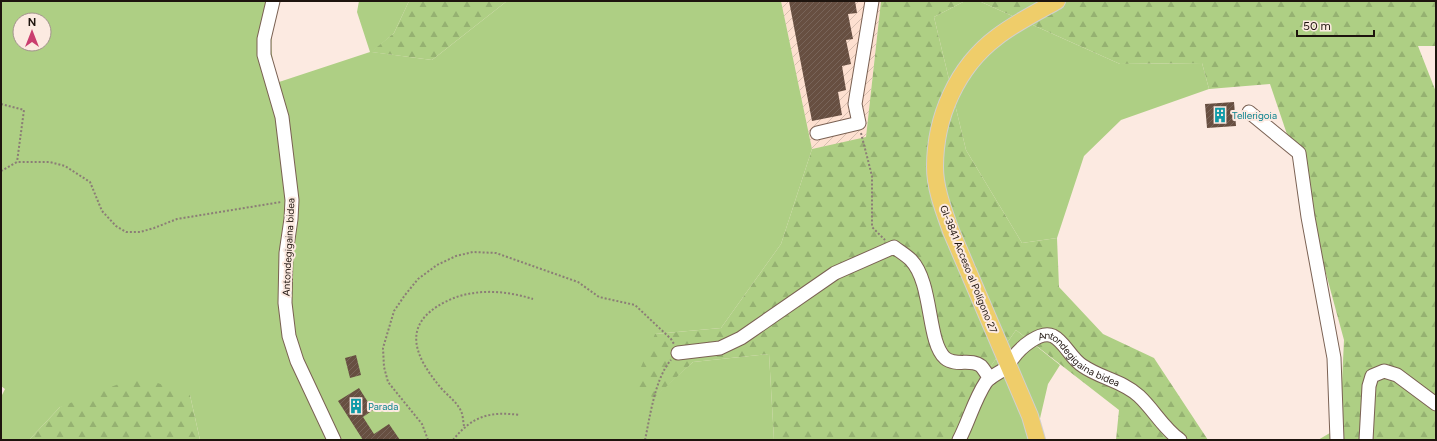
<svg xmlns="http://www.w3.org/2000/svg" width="1437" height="441" font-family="Figtree,sans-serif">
<defs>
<pattern id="industrial-furrows" width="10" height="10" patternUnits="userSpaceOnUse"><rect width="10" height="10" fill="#fde0d0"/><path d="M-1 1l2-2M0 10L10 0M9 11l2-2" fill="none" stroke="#d8bfb1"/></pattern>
<pattern id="forest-firs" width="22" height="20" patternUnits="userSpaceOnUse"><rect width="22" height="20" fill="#aecf84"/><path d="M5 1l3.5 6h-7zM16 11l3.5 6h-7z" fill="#95b171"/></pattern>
<pattern id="building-hatch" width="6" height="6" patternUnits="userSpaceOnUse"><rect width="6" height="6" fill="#674f41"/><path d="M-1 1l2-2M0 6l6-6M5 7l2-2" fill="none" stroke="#786459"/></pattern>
</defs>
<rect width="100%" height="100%" fill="#fceae1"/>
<path fill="url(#industrial-furrows)" d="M781,1H881L866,138L812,149Z"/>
<g fill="#aecf84" fill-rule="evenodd">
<path d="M1,1H279C271,34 267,49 279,82L370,52L357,12L359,1H409L394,33L372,52L432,60L507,1H781L812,149L781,244L721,328L655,334L654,397L693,362L769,354L774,440H200L190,395L60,407L29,440H1V397L5,389L1,386ZM20,20H44V44H20Z"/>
<path d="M965,1H979L1120,64L1202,63L1209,89L1121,120L1084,156L1057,238L1022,243L966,150L934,17Z"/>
<path d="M1016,330L1060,365L1048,384L1035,440H955L975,389Z"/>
</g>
<g fill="url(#forest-firs)">
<path d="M409,1H507L432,60L371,52L394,33Z"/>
<path d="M881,1H965L934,17L966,150L1022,243L1057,238L1059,287L1103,334L1154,358L1208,440H1116L1119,410L1016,330L975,389L955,440H774L769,354L693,362L654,398L633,386L655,334L721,328L781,244L812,149L866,137Z"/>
<path d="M979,1H1436V46H1418L1436,92V440H1318L1340,427L1344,340L1293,152L1270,84L1209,89L1202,63L1120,64Z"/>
<path d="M139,376L190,395L200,440H29L60,407Z"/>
</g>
<g fill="url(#building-hatch)">
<path d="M789,1H855L857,13L848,14L853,39L846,40L851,64L842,66L846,90L838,92L842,115L812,121Z"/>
<path d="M1234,102L1236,126L1207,128L1205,104Z"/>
<path d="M356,355L361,375L350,378L345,358Z"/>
<path d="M359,388L373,410L363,417L374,434L389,424L400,440H363L338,401Z"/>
</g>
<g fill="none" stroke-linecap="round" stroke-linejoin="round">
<defs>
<g id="minor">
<path d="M273,1L264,39V55L282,117L292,200L291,219L286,253L285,303L289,336L297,361L334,440"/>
<path d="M1249,112L1299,153L1308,217L1334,358L1337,440"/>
<path d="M817,133L859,123L855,104L872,1"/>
<path d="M678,353L720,348L741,338L835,273L894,247C899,251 906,255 911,260C933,283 927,342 945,358C956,367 971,358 981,366C984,369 987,375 990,378"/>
<path id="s1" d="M959,440C969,421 974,400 986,382C992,375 1002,372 1008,366C1010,364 1011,360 1013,358C1020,348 1040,330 1053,336C1065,342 1071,359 1083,366C1100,378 1123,381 1139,396C1154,410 1163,428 1180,440"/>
<path d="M1366,440L1369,386L1372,376L1384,371L1397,375L1436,404"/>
</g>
<path id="major" d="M1037,440L1030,416L951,231C944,211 935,189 935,167C935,117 957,67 997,37C1015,23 1037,12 1057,1"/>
</defs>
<use href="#minor" stroke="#7a6153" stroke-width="15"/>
<use href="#major" stroke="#d2d0cf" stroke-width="18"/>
<g stroke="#8b7d76" stroke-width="2" stroke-dasharray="2 2" stroke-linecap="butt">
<path d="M1,104L24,110L17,162"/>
<path d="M861,133L872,176V227L885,240"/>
<path d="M1,171L17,162H50L65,166L90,182L102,211L116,226L126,232H140L154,228L177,219L281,202"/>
<path d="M464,426C463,421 463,415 461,411C456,401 448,396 441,388C415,357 400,325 445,302C472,288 504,290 533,299"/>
<path d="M428,440L422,424L388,382L384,367L383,348L394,311L405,295L418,279L437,265L456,256L473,252L496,253L578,282L599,297L635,305L671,339L674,344"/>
<path d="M453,440C472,416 490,411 520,415"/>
<path d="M645,440C650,417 655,378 671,360"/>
</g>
<use href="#minor" stroke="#fff" stroke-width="13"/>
<use href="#major" stroke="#efcd6a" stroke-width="16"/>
</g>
<defs>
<symbol id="building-bare" viewBox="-9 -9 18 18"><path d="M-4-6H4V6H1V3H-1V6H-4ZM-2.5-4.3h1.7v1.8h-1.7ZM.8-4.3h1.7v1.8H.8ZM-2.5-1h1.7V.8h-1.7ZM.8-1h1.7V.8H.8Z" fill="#0f9aa8" stroke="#fceae1" stroke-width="2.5" paint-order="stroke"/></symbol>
</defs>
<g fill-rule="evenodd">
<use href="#building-bare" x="1209" y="104" width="22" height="22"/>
<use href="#building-bare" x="345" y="395" width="22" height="22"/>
</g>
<g text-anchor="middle" stroke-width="4" stroke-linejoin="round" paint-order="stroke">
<g font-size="10" fill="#0d838f" stroke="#fceae1" text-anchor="start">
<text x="1232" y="119">Tellerigoia</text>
<text x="368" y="410">Parada</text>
</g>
<g font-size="10" fill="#1e140e" stroke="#fceae1">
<text transform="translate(288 247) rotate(-87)" y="4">Antondegigaina bidea</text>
<text transform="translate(969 269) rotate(68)" y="4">GI-3841 Acceso al Polígono 27</text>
<text dy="4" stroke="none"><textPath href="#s1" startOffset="183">Antondegigaina bidea</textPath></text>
</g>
</g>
<rect width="1437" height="441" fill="none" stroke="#1e140e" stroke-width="4"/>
<g transform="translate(32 32)"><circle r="19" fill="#fceae1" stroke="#a3948d"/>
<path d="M0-3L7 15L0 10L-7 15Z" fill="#ca3e6f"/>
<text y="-6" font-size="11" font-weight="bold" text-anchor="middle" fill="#1e140e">N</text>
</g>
<path d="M1297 30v6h77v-6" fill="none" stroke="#1e140e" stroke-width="2"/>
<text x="1303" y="30" font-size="12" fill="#1e140e" stroke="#fceae1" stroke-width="3" paint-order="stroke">50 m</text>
</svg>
